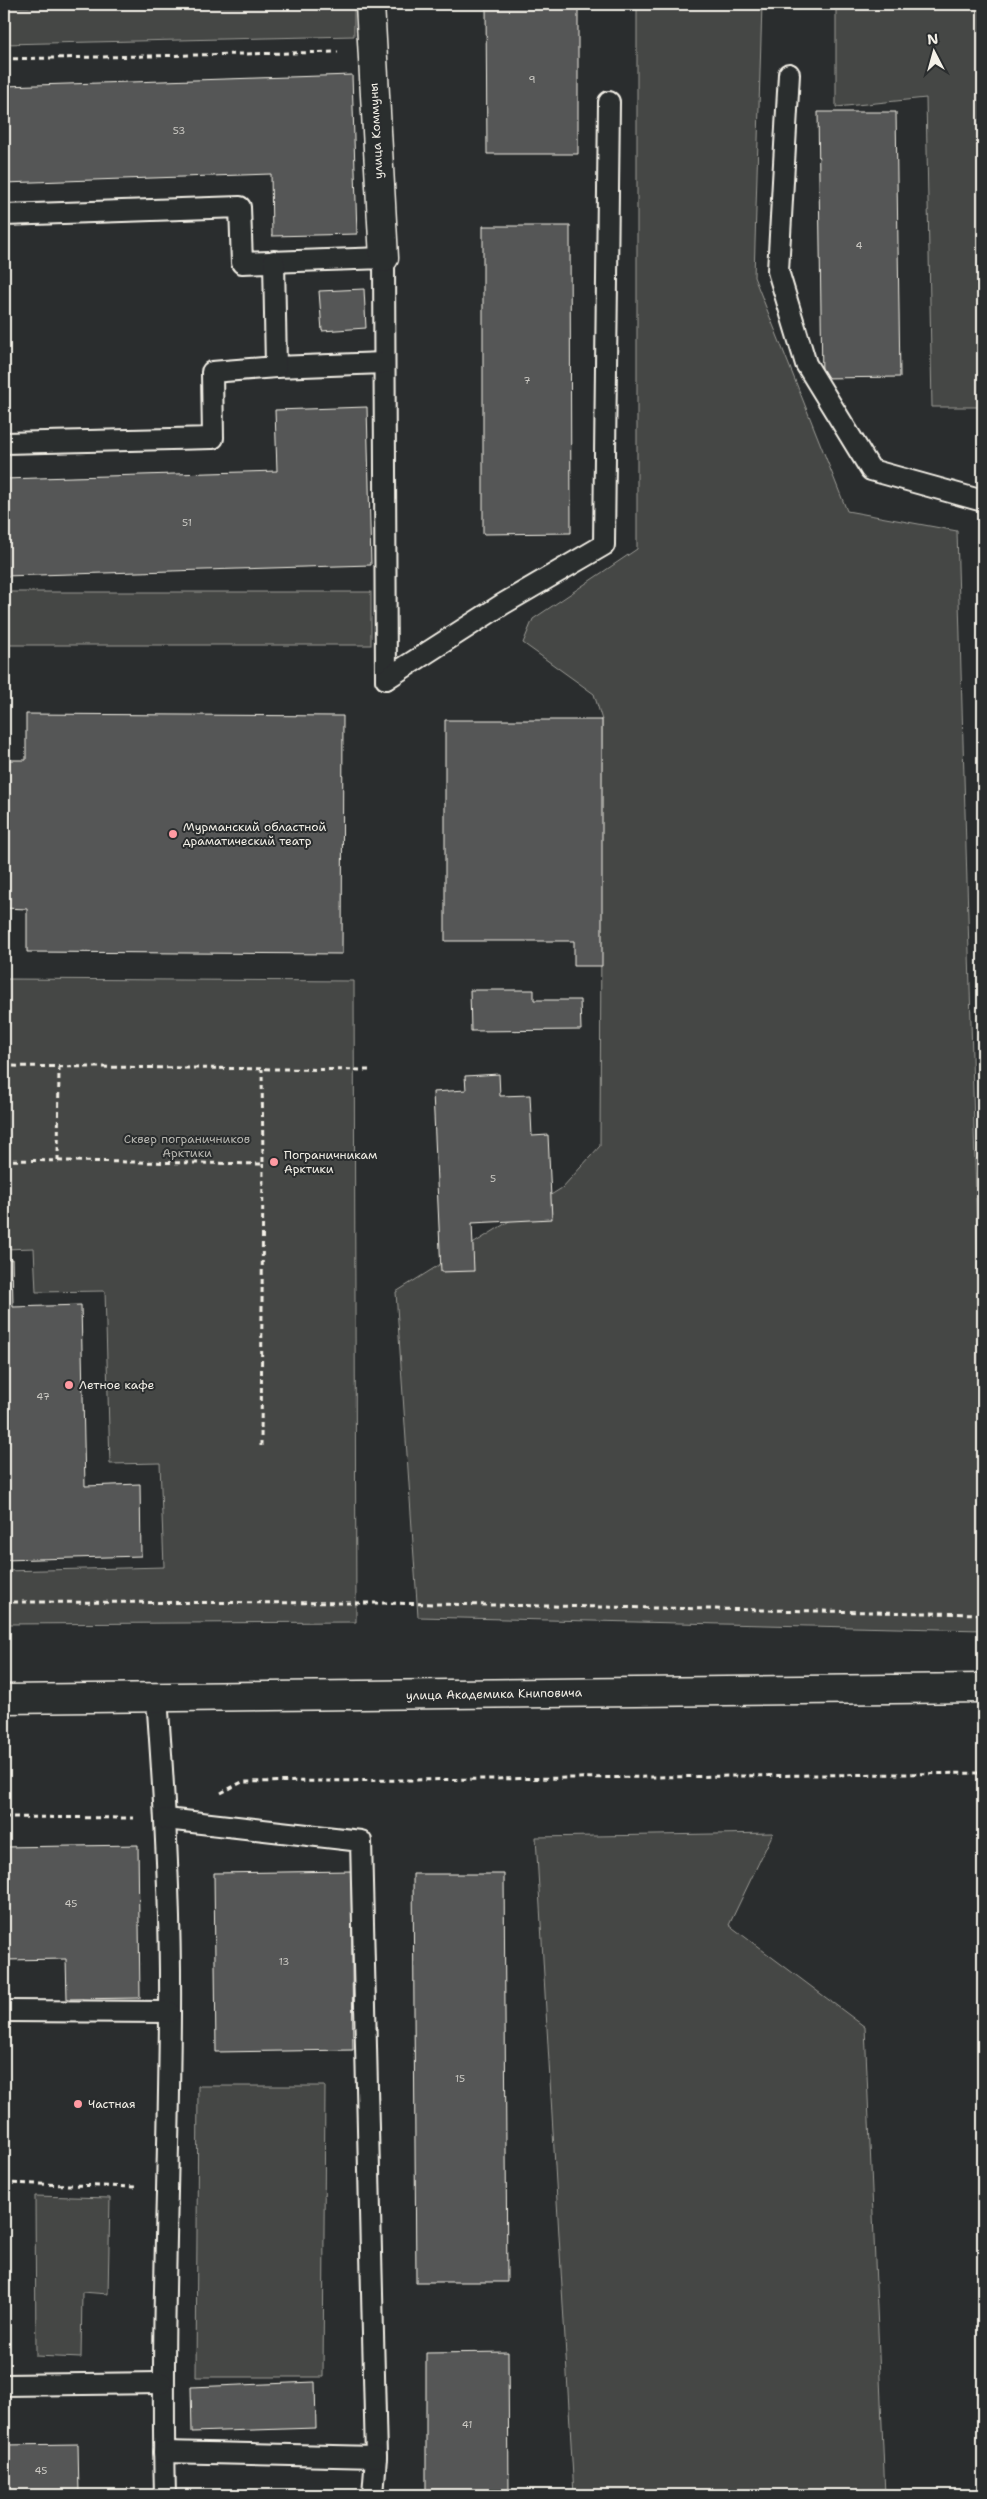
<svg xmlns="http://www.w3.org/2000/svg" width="987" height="2499" font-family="'Shantell Sans',sans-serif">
<rect width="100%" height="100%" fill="#2a2d2e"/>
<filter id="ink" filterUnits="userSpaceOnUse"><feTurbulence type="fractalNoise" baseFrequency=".02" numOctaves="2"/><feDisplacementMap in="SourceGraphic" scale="10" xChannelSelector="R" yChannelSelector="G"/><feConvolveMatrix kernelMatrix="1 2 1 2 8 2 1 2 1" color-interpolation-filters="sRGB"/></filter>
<g filter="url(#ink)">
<g fill="#444645" stroke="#9c9c96">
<path d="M145,4H354V36L4,44V7Z"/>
<path d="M637,4H762L754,277L847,511L957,531L983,1443V1630L418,1617L396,1292L562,1188L600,1146L602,720L594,694L523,643L533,619L637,549Z"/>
<path d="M836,4H983V407H932L926,98L836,107Z"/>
<rect x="4" y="592" width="367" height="53"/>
<path d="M4,979L354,981L356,1622L4,1624V1571L164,1567L160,1463L110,1464L105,1291L36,1292L34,1248L4,1249Z"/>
<path d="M773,1833L729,1925L865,2027L885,2495H574L536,1837Z"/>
<path d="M198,2086H325L323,2377H196Z"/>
<path d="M35,2196L110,2198L108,2294L82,2292L81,2358L36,2356Z"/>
<path d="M318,2491L322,2495H198L199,2494Z"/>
</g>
<g fill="#555756" stroke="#f4f1e8">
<path d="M486,4H578V154H487Z"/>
<path d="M352,75L357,234L272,236L271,174L4,183V86Z"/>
<path d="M818,112H896L900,377L822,378Z"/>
<path d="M483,226H570L571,533L483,534Z"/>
<path d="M364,289L366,328L322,331L319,291Z"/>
<path d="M367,407L371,565L4,576V479L277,471L275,410Z"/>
<path d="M26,714L343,716L342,954L27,952V909L4,908V760H26Z"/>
<path d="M445,720H602V966H574V941H445Z"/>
<path d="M470,990H534V1000H580L581,1030L471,1031Z"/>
<path d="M499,1074L500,1096L530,1095L532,1136L548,1135L552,1219L472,1223L474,1271L441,1272L433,1092L466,1090L465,1076Z"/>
<path d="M12,1259L13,1307L81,1305L85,1486L140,1484L141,1556L4,1560V1260Z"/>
<path d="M138,1845L140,1998L67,1999L66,1959L4,1960V1847Z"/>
<path d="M351,1871L353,2050L216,2052L214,1873Z"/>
<path d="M413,1874H504L507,2282H416Z"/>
<path d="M508,2352L509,2495H426V2353Z"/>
<path d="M315,2382L316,2428L192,2432L191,2387Z"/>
<path d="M78,2444L79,2495H4V2445Z"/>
</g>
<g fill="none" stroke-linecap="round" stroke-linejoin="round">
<defs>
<g id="service">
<path d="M789,74L778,271L806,364L871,470L983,501"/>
<path d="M4,215L240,207L242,263L384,258L386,679"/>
<path d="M276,367L384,363"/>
<path d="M4,443L213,438L212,372L276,367L274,261"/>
<path d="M386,679L503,604L604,545L609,102"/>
<path d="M157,1698C165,1803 171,1909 170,2014C169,2175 161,2335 165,2495"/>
<path d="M166,1819L361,1841L376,2457L373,2495"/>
<path d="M4,2011L170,2012"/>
<path d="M4,2385L162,2383"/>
<path d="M164,2452L376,2457"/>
</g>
<path id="minor" d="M370,4L384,258"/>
<path id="secondary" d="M4,1699L983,1688"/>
</defs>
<use href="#service" stroke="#f4f1e8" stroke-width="24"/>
<use href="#minor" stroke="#f4f1e8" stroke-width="31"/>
<use href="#secondary" stroke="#f4f1e8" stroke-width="31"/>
<g stroke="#f4f1e8" stroke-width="3" stroke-dasharray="5 4" stroke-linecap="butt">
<path d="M4,59L338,52"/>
<path d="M4,1066L371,1070"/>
<path d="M4,1160L263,1164L262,1069"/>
<path d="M58,1161L59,1067"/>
<path d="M261,1446L263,1164"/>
<path d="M4,1602L383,1603L983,1614"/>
<path d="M221,1793L242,1782L983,1773"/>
<path d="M4,1817L133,1818"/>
<path d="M4,2183L136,2187"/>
</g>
<use href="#service" stroke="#2a2d2e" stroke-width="20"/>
<use href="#minor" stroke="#2a2d2e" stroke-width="28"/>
<use href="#secondary" stroke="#2a2d2e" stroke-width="28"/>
</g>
</g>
<g fill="#ff9aa2" stroke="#2a2d2e" stroke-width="2">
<circle cx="173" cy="834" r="5"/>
<circle cx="274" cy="1162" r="5"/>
<circle cx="69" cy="1385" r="5"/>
<circle cx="78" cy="2104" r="5"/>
</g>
<g text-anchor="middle" stroke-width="4" stroke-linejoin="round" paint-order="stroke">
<g font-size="10" fill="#cccac4">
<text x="532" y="83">9</text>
<text x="179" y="134">53</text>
<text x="859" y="249">4</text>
<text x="527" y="384">7</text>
<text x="187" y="526">51</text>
<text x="493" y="1182">5</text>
<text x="43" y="1400">47</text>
<text x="71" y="1907">45</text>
<text x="284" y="1965">13</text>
<text x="460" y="2082">15</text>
<text x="467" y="2428">41</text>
<text x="41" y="2474">45</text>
</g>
<g font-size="12" fill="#f4f1e8" stroke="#2a2d2e">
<text transform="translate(376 131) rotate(-93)" y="4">улица Коммуны</text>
<text transform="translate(494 1694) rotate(-1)" y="4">улица Академика Книповича</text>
</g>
<g font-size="12" fill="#f4f1e8" stroke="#2a2d2e" text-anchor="start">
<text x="183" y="831">Мурманский областной<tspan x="183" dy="14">драматический театр</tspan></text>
<text x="284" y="1159">Пограничникам<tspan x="284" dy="14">Арктики</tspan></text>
<text x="79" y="1389">Летное кафе</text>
<text x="88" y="2108">Частная</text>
</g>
<g font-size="12" fill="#b6b5af" stroke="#2a2d2e">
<text x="187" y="1143">Сквер пограничников<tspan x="187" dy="14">Арктики</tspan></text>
</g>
</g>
<rect width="987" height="2499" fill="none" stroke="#2a2d2e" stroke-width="20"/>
<rect x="10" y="10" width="967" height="2479" fill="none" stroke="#f4f1e8" stroke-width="2" filter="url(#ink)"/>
<g transform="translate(934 52) rotate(354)" stroke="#2a2d2e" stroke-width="4" paint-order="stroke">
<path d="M0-4L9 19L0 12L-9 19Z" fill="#f4f1e8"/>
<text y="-8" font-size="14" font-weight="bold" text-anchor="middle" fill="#f4f1e8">N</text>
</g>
</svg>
